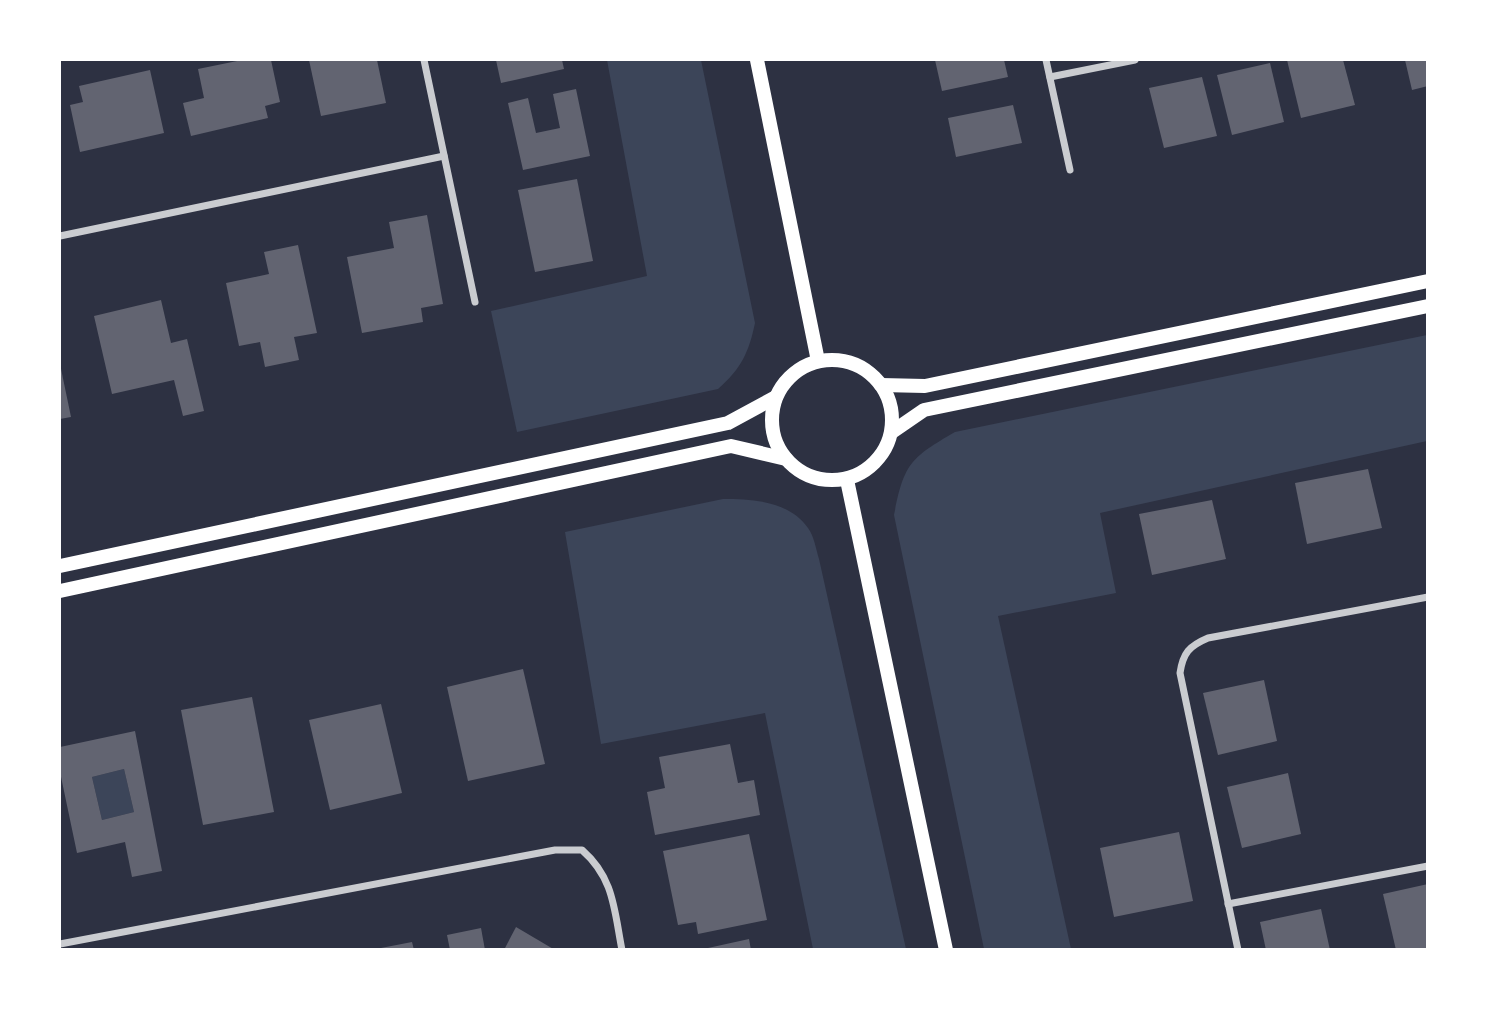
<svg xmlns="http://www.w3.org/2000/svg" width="1487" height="1009" font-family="Rubik,sans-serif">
<rect width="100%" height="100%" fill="#2d3142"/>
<g fill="#3c4559">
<path d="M607,60H701L755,323C749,352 741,369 718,389L517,432L491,311L647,276Z"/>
<path d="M1427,335V441L1100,513L1116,593L998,616L1071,949H984L894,515C904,464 910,458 955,432Z"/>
<path d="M723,499C753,499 789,501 808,528C814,536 816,549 819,559L906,949H813L765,713L601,744L565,532Z"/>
<path d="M124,769L134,812L102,820L92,777Z"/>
</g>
<g fill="#626471" fill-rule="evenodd">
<path d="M242,60H271L280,102L265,106L268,118L191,136L183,103L204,98L198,69Z"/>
<path d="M309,60H377L386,103L321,116Z"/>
<path d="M496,60H562L564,69L501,83Z"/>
<path d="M935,60H1004L1008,77L942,91Z"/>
<path d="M1287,60H1343L1355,105L1301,118Z"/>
<path d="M1405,60H1428V86L1412,90Z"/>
<path d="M1270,63L1284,122L1232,135L1217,75Z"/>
<path d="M150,70L164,133L80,152L70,105L83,102L79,86Z"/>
<path d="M1202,77L1217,136L1164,148L1149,88Z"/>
<path d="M576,89L590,156L523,170L508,103L528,98L536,133L560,128L553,94Z"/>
<path d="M1013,105L1022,143L956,157L948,118Z"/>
<path d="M577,179L593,261L535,272L518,190Z"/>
<path d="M427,215L443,304L421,308L423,322L362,333L347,257L394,248L389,222Z"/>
<path d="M298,245L317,333L294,337L299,360L265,367L260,342L239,346L226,283L269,274L264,252Z"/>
<path d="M161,300L171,343L187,339L204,411L183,416L174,380L112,394L94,316Z"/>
<path d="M60,364L71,417L60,419Z"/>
<path d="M1368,469L1382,528L1307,544L1295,483Z"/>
<path d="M1212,500L1226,559L1152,575L1139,514Z"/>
<path d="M523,669L545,764L468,781L447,687Z"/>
<path d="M1264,680L1277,741L1218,755L1203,693Z"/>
<path d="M252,697L274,812L203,825L181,710Z"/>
<path d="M381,704L402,793L330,810L309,720Z"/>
<path d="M135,731L162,871L132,877L125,842L77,853L60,772V747ZM124,769L134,812L102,820L92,777Z"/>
<path d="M730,744L738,783L754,780L760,815L655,835L647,792L665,788L659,757Z"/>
<path d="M1288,773L1301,834L1242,848L1227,787Z"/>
<path d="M1179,832L1193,901L1114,917L1100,848Z"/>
<path d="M749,834L767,920L698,934L696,922L678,925L663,851Z"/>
<path d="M1428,884V949L1396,950L1383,894Z"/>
<path d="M1321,909L1330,950H1266L1260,922Z"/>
<path d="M516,927L555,950H504Z"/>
<path d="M481,928L485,950H450L447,935Z"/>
<path d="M749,939L751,950H708V948Z"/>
<path d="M412,942L414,950H381V948Z"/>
</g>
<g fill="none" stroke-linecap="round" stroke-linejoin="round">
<g stroke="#caccd0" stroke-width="7">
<path d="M424,60L475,302"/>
<path d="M1046,60L1070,170"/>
<path d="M1050,77L1135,60"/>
<path d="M60,236L444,156"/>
<path d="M1228,904L1428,866"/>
<path d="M60,944L555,850H582C614,878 614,909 622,950"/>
<path d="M1238,950L1180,673C1183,653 1189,646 1208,638L1428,597"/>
</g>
<g stroke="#fff" stroke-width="14">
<path d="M757,60L818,361"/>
<circle cx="832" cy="420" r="60"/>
<path d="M881,385L925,386L1428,281"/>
<path d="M892,432L924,410L1428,306"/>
<path d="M847,480L946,950"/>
<path d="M60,566L728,423L776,397"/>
<path d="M60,591L731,446L786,459"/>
</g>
</g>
<rect width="1487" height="1009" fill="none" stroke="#ffffff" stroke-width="122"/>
</svg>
